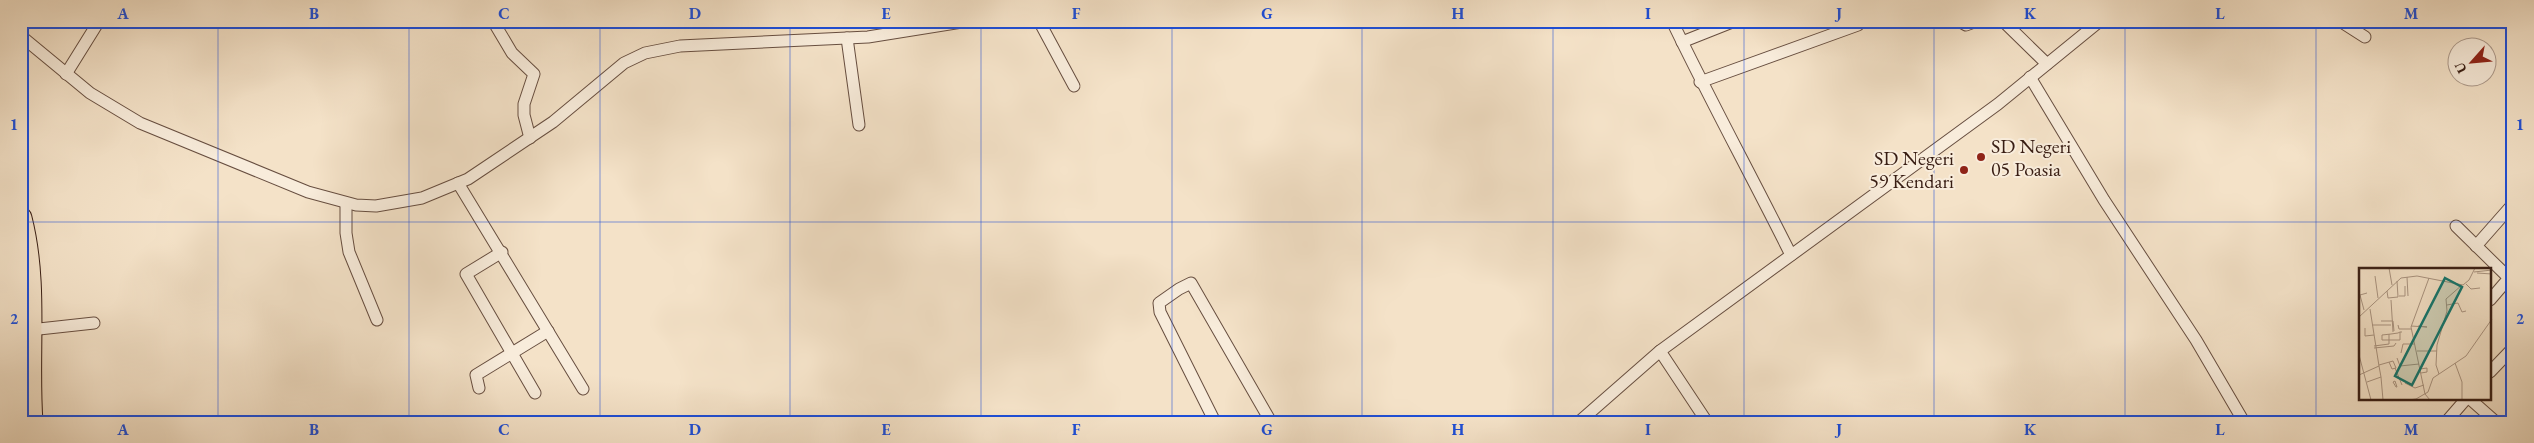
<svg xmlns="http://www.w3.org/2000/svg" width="2534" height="443" font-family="'EB Garamond',serif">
<rect width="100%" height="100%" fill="#f4e2c8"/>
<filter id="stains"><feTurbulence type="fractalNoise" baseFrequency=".004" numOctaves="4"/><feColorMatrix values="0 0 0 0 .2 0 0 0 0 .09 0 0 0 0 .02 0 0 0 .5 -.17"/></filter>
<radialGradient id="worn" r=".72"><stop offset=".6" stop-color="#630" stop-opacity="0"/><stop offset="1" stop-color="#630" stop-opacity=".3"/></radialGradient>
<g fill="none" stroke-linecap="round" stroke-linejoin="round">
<defs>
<g id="street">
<path d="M493,21L512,53L534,74L524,104V115L530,138"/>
<path d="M1039,21L1074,86"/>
<path d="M1672,21C1710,100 1752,177 1791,255"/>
<path d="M1959,21L1966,25L1977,21"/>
<path d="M2003,21L2047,64"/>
<path d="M2340,21L2365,37"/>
<path d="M21,36L90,93L140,123L308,192L356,205L376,206L422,198L468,179L553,122L624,63L645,53L680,46L868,37L968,21"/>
<path d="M847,38L859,125"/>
<path d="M1682,42L1735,21"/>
<path d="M66,74L99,21"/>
<path d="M2030,77L2104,200L2196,340L2244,422"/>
<path d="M1700,82L1858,25"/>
<path d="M458,183L583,389"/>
<path d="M346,203V233L349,252L377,320"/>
<path d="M2456,226L2509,278L2513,274"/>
<path d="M2476,246L2513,204"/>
<path d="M502,252L466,274L535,393"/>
<path d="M2490,300L2509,278L2513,281"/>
<path d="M30,330L94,323"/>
<path d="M1660,351L1707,422"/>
<path d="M2490,372L2513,348"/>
<path d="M479,388L476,375L548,331"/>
<path d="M2470,399L2496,422"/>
<path d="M1215,422L1160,312L1159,303L1179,289L1191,283L1271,422"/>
<path d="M1579,422L1660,351L1998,104L2100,21"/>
<path d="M2446,422L2466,399"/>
<path d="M2512,422L2513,421"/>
</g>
<path id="highway" d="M21,218C38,284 27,354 32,422"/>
</defs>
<use href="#street" stroke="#674e40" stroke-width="13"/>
<use href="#highway" stroke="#381d13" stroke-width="23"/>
<use href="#street" stroke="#f8ecdb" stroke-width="11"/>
<use href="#highway" stroke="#f4e2c8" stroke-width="21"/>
</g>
<path fill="none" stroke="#1d4ed8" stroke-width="1" stroke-opacity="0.55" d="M218,21V422M409,21V422M600,21V422M790,21V422M981,21V422M1172,21V422M1362,21V422M1553,21V422M1744,21V422M1934,21V422M2125,21V422M2316,21V422M21,222H2513"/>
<g fill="#8f2418" stroke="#f8ecdb" stroke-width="2">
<circle cx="1981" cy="157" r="5"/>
<circle cx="1964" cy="170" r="5"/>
</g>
<g text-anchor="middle" stroke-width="4" stroke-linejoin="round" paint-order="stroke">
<g font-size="20" fill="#381d13" stroke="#f8ecdb" text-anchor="start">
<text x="1991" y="153">SD Negeri<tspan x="1991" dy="23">05 Poasia</tspan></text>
<text x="1954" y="165" text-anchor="end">SD Negeri<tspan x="1954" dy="23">59 Kendari</tspan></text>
</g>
</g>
<g transform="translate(2359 268)">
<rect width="132" height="132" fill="#f4e2c8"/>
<path fill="none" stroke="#a99380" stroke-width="1" d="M30,0L33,17M115,4L133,2M118,5L133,6M16,8L19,30M48,9L49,28M70,10L52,59L66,126L71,132M107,16L112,21L121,20M28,23L29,30L39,29L38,13M40,28H46V18M32,32L34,64M88,37L99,35L103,44L107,43M5,42L1,27L8,25M0,49L42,10L58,8L104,17L110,12L116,0M22,53H34L35,63M13,57H32M39,57L40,61H52M52,58L68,59L59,58M6,60V68L15,67M41,64V72H23V67L32,66L39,65L41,64H43M15,78L30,76V66M15,80L35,78L37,75M58,83H78M42,85L44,76H56M0,87L12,132M38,90L41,98L60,96M96,95L103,114V132M20,97L34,93L37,100L33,101L30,94M36,100L43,117M61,101L68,100V104L62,105M80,106L77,97L78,77L88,43L87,31L103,17M0,107L20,98L11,41M22,109L24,132M36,113L38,119H37L34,114ZM8,114L22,109L20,98M46,115L56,120L65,117M49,132L57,131L69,124L74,110L107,88L133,51"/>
<path fill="#0f766e" fill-opacity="0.15" stroke="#0f766e" stroke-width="2.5" d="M86,10L103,19L53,117L36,108Z"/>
<rect width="132" height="132" fill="none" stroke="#381d13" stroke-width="2.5"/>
</g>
<rect width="2534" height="443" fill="none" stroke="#f4e2c8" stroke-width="55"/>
<g transform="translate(2472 62) rotate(243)"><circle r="24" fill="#f8ecdb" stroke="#ab998b"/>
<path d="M0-4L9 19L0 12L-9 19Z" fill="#8f2418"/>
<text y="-8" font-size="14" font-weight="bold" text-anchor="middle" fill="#381d13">U</text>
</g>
<rect x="28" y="28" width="2478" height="388" fill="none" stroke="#1d4ed8" stroke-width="2"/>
<g font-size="16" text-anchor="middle" font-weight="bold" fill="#1d4ed8">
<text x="123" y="19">A</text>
<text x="314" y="19">B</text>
<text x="504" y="19">C</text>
<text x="695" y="19">D</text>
<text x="886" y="19">E</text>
<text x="1076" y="19">F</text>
<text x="1267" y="19">G</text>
<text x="1458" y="19">H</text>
<text x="1648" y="19">I</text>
<text x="1839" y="19">J</text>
<text x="2030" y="19">K</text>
<text x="2220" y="19">L</text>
<text x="2411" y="19">M</text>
<text x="14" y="130">1</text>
<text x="2520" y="130">1</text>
<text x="14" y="324">2</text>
<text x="2520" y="324">2</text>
<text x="123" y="435">A</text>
<text x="314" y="435">B</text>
<text x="504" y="435">C</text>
<text x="695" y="435">D</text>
<text x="886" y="435">E</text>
<text x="1076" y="435">F</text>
<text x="1267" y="435">G</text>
<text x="1458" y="435">H</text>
<text x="1648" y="435">I</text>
<text x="1839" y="435">J</text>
<text x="2030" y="435">K</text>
<text x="2220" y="435">L</text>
<text x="2411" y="435">M</text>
</g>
<rect width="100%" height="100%" filter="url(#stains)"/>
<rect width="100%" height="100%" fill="url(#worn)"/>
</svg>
